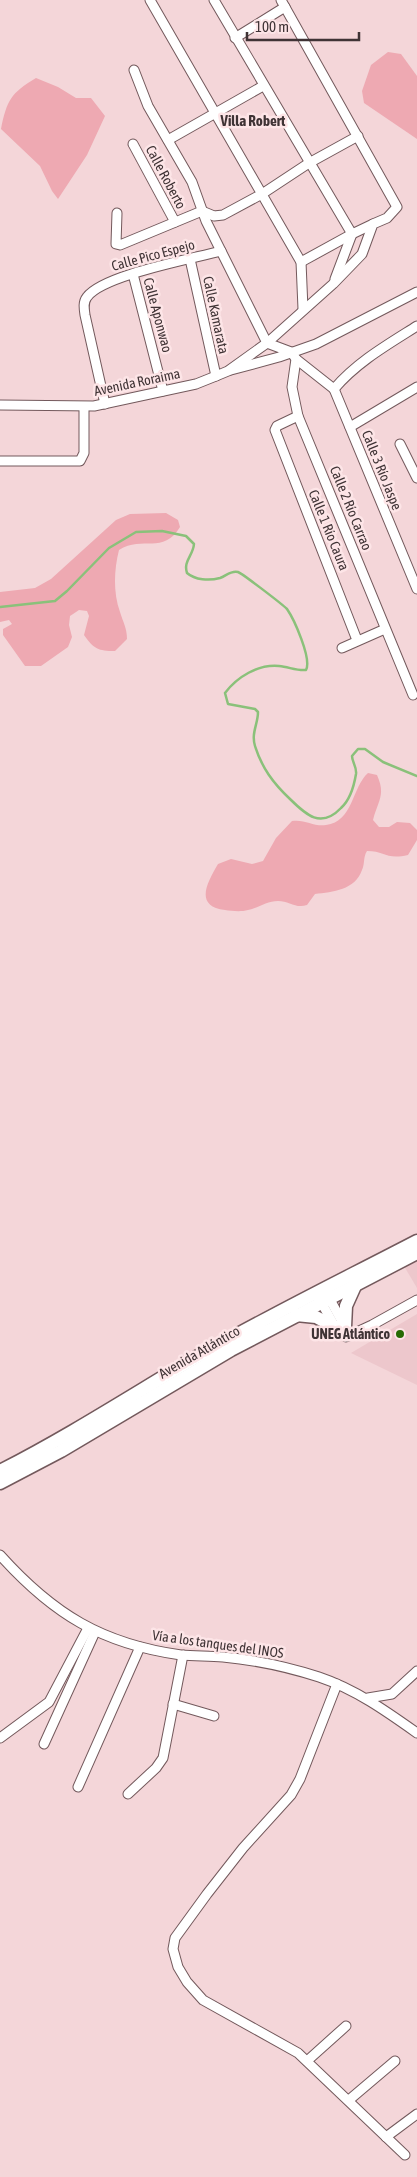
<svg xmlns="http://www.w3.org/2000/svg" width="417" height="2177" font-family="'Asap Condensed',sans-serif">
<rect width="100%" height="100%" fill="#f4d6d9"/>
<g fill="#edc7cc">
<path d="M417,1253V1288L401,1261Z"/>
<path d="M417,1314V1385L351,1353Z"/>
</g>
<g fill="#eea9b2">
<path d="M388,52L401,54L417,76V139L364,103L362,91L371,65Z"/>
<path d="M36,78L58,87L76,98H91L105,116L87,155L58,199L52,191L40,166L1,129C7,100 11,93 36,78Z"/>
<path d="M166,513L178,520L180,527C163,555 143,535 119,550C114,570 113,592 120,612C123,622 127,628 127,639L115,651C98,651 94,649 84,635L89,616L87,611L79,610L70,616L69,625L72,637L68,647L41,666H25L3,635V629L12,624L9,620L0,622V592L35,588L51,579L116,520L130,514Z"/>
<path d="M368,773L377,775C386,795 378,801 373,820L379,827H389L397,822L410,823L417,830V840L408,855C386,860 385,851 367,851C363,857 365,864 362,870C355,890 333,892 315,894L307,905C296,909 289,901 278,901C267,901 258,908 248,910C241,912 232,911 225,910C194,906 207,883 218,864L231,859L252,864L263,861L276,838L292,821C305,819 314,827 326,825C353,822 352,787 368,773Z"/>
</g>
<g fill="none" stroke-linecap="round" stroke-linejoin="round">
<path stroke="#8ac17a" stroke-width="2.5" d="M0,607L55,601L67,591L109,548L136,532L162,531L186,536L194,544C193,556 183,561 187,573C195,580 209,581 220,578C226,576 231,570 238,572C243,574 282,604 287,609C294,619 312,659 306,670C297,671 289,667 279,666C258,664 237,677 225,693L228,704L255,709L258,712C258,724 251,733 255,746C262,768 273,783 290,799C306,815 321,829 341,808C350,800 354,786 356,774C357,767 352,762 352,756L358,749H365L383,762L417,776"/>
<defs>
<g id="street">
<path d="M150,0L301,262L303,309"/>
<path d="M214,0L352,234L335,279"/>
<path d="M235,38L285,7"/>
<path d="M134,70L148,106L192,182L206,221L267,343"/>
<path d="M168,140L263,86"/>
<path d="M133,144L175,222"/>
<path d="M202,211L214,216L223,215L262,194L309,163L358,136"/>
<path d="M117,213L116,244L120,245L202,211"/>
<path d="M190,259L216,376"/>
<path d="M301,262L352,234L373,224"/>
<path d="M133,274L163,391"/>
<path d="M267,343L291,352L296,359L292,387L298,416L413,695"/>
<path d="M296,359L334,389C357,362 387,345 417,326"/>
<path d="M231,370L279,357L316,344L417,292"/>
<path d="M334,389L417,589"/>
<path d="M105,404L85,315C84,308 83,302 87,297C103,275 192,259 221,251"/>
<path d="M0,405L94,406L196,384L216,376L228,371L267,343L333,284L362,254L373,224L387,218L397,207L281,0"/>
<path d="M298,416L277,426L275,430L357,640"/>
<path d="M350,427L417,387"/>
<path d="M400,444L417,478"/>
<path d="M0,461H80L84,453V407"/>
<path d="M342,648L385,629"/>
<path d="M327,1294L345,1327"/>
<path d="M319,1298L335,1327L344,1332L346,1337L372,1325L417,1300"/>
<path d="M0,1555C53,1614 102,1644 181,1655C195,1656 209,1656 223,1657C255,1660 288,1667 319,1677C355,1689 386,1711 417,1733"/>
<path d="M337,1684L300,1779L291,1795L243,1848L207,1894L175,1938L173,1949L178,1967L187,1982L203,2000L298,2053L405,2155"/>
<path d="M368,1698L392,1694L417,1671"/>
<path d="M173,1704L214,1716"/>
<path d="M0,1738L49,1702L88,1628"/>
<path d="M44,1744L95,1632"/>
<path d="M78,1787L140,1647"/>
<path d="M128,1794L156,1768L163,1758L183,1655"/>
<path d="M307,2061L346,2026"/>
<path d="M349,2100L395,2061"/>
<path d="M386,2137L417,2114"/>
</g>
<g id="secondary">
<path d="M296,1315L316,1317L335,1327"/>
<path d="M345,1327L346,1306L355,1286"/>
<path d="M0,1471C67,1437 129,1397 193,1359C266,1317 342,1280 417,1241"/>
<path d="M0,1483L61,1451L231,1350L417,1253"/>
</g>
</defs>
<use href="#street" stroke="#73595c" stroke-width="11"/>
<use href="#secondary" stroke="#73595c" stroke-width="15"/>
<use href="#street" stroke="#fff" stroke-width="9"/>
<use href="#secondary" stroke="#fff" stroke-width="12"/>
</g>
<circle fill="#266b04" stroke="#fde5e7" stroke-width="2" cx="400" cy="1334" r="5"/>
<g text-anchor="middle" stroke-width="5" stroke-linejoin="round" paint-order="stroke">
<g font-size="14" fill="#3f3335" stroke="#fde5e7">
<text transform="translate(166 177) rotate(62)" y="5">Calle Roberto</text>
<text transform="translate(153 255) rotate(-15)" y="5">Calle Pico Espejo</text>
<text transform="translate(158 315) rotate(75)" y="5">Calle Aponwao</text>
<text transform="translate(216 315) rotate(78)" y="5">Calle Kamarata</text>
<text transform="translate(137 382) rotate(-12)" y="5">Avenida Roraima</text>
<text transform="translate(382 470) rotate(68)" y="5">Calle 3 Río Jaspe</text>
<text transform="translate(351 508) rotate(68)" y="5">Calle 2 Río Carrao</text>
<text transform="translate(329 530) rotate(68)" y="5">Calle 1 Río Caura</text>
<text transform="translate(199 1352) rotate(-30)" y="5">Avenida Atlántico</text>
<text transform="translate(218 1644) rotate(8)" y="5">Vía a los tanques del INOS</text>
</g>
<g font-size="14" font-weight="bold" fill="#3f3335" stroke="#fde5e7" text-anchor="end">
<text x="390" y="1339">UNEG Atlántico</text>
</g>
<g font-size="15" font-weight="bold" fill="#3f3335" stroke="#fde5e7">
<text x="253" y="126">Villa Robert</text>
</g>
</g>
<path d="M247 32v8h112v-8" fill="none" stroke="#3f3335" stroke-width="2.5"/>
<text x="255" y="32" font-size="15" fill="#3f3335" stroke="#fde5e7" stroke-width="4" paint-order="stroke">100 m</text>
</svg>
